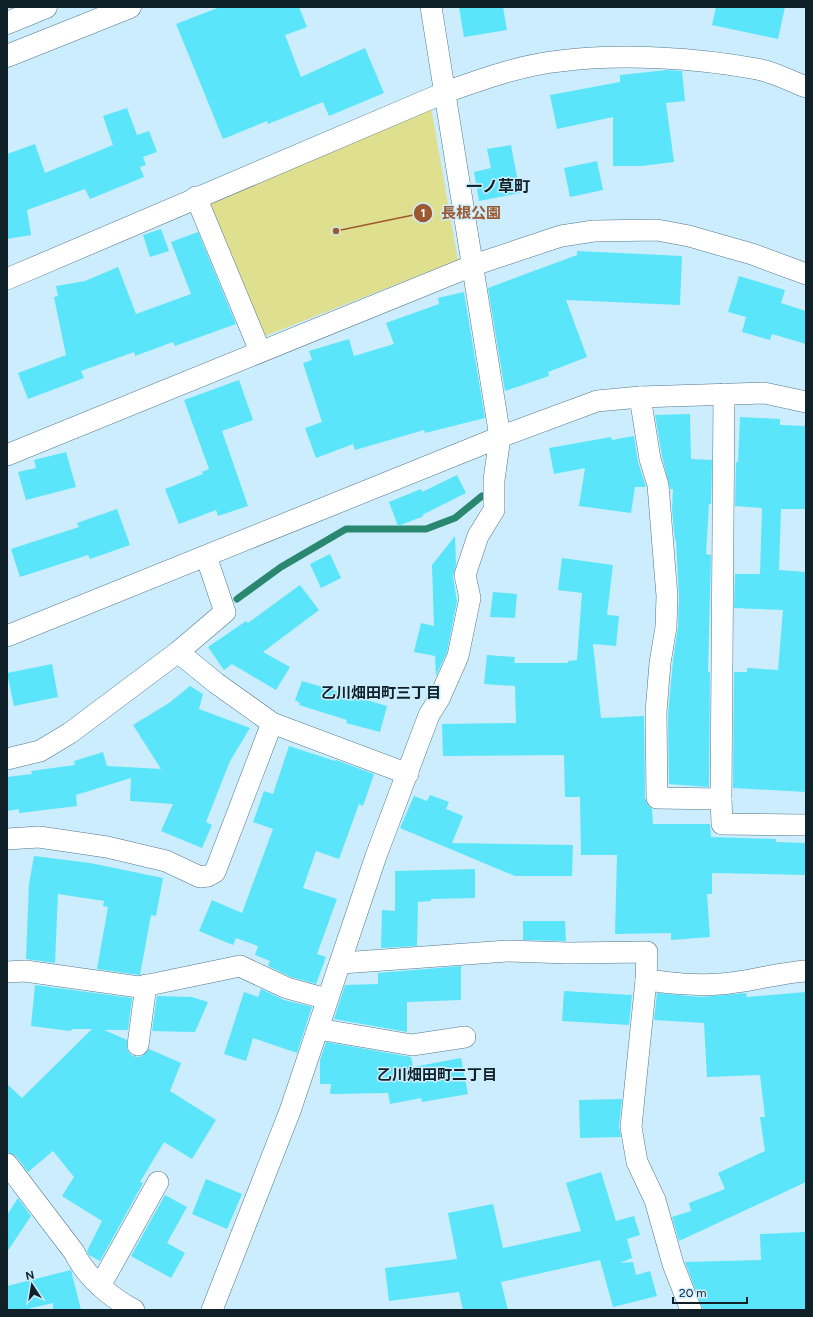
<svg xmlns="http://www.w3.org/2000/svg" width="813" height="1317" font-family="Figtree,'Noto Sans JP',sans-serif">
<rect width="100%" height="100%" fill="#ccedfe"/>
<path fill="#dee090" d="M431,107L458,260L260,338L208,203Z"/>
<g fill="none" stroke-linecap="round" stroke-linejoin="round">
<path stroke="#2a8770" stroke-width="7" d="M237,599L281,567L346,529H426L455,518L482,496"/>
</g>
<g fill="#5ae5fb">
<path d="M220,7H299L307,27L285,35L301,77L365,48L384,93L329,116L323,102L268,124L267,121L223,139L176,24Z"/>
<path d="M459,7H503L507,30L464,37Z"/>
<path d="M716,7H785L778,39L712,25Z"/>
<path d="M667,70L682,71L685,101L666,103L674,162L641,166H613V117L557,129L550,95L620,82V75Z"/>
<path d="M127,108L137,135L149,131L157,152L143,157L146,165L140,167L144,177L90,199L85,189L27,210L31,235L7,239V154L35,144L45,173L113,145L103,116Z"/>
<path d="M511,145L520,193L479,201L474,172L491,168L487,149Z"/>
<path d="M597,161L603,190L570,197L564,168Z"/>
<path d="M161,229L169,251L150,257L143,235Z"/>
<path d="M198,232L236,324L175,346L173,342L135,356L134,352L81,371L84,378L28,399L18,373L66,355L54,297L58,296L56,286L85,281L118,267L136,314L191,294L171,242Z"/>
<path d="M577,251L682,256L680,305L566,300L587,357L548,372L549,376L505,391L488,288L577,255Z"/>
<path d="M739,276L785,290L781,303L806,311V344L772,334L770,340L742,332L746,317L728,312Z"/>
<path d="M464,292L485,418L425,433L424,430L355,450L353,444L316,458L305,428L322,422L303,363L312,360L309,351L349,339L354,356L394,344L386,323L439,304L438,298Z"/>
<path d="M239,380L253,420L222,431L248,506L218,516L216,510L179,524L165,489L203,474L202,472L209,469L184,400Z"/>
<path d="M690,414L691,459L712,460L711,504H709L706,554L711,555L708,672H710L709,787L669,784L668,715L673,660L678,627L679,595L676,540H675L672,509L673,489H670L662,456L655,415Z"/>
<path d="M740,417L780,419V425L806,426V509H781L779,570L806,572V792L733,788L734,672H747V668L778,670L783,610L734,608L735,574H760L762,508L735,506L736,462H738Z"/>
<path d="M634,436L638,462L646,487H635L631,513L579,506L585,468L554,474L549,448L611,437L612,440Z"/>
<path d="M66,452L76,487L26,500L18,472L36,468L34,460Z"/>
<path d="M457,475L466,493L422,515L424,516L398,526L389,502L421,489L422,492Z"/>
<path d="M117,509L130,545L90,559L88,555L20,577L11,549L79,527L77,523Z"/>
<path d="M455,536L456,565L453,577L457,601L447,652L436,676L435,656L414,652L421,623L434,626L432,565Z"/>
<path d="M330,554L341,578L321,588L310,564Z"/>
<path d="M562,558L613,565L607,615L619,616L616,646L593,644L601,718L644,716L645,798L647,804L652,809L653,824H710L711,837L776,839V842L806,843V875L712,873V894H707L710,937L671,940V933L615,934L617,855H581L580,797H565L564,755L443,756L442,724L516,723L515,686L484,684L487,655L515,657L514,663H568V661L577,660L582,593L558,590Z"/>
<path d="M300,585L319,610L263,652L290,667L276,690L232,664L224,670L208,647L246,621L248,623Z"/>
<path d="M493,592L517,594L515,618L490,617Z"/>
<path d="M52,664L58,697L14,706L7,673Z"/>
<path d="M302,681L387,706L380,732L346,723L347,720L299,705L300,703L295,700Z"/>
<path d="M190,686L203,694L199,709L250,728L230,761L206,822L212,825L202,848L161,831L173,804L130,801L131,778L76,795L77,806L19,813V809L7,811V777L32,774L31,771L75,765L74,761L103,752L107,766L161,769L133,725L169,703Z"/>
<path d="M289,746L335,761L336,760L374,774L363,806L359,804L339,859L316,851L303,888L337,899L317,954L326,957L316,984L291,977L268,966L270,961L255,955L258,946L236,938L233,945L199,931L212,900L242,913L273,829L253,822L264,791L273,794Z"/>
<path d="M430,795L449,802L446,809L463,816L452,843L573,845L572,876H515L400,828L414,796L427,801Z"/>
<path d="M34,856L90,863L163,878L156,916L151,915L140,975L97,969L108,907L103,906L104,901L58,894L55,963L26,959L29,884Z"/>
<path d="M475,869V898L431,899V901L418,902L417,946L381,948L382,910L395,911V871Z"/>
<path d="M523,921H565L566,941L523,940Z"/>
<path d="M461,966V1000L407,1002V1032L334,1019L345,985L378,984V973Z"/>
<path d="M35,985L132,998L128,1030H104L127,1040V1049L131,1055L137,1057L142,1056L149,1049L181,1063L170,1091L216,1120L192,1159L164,1142L140,1182L143,1183L100,1261L89,1255L87,1251L102,1221L62,1196L74,1177L53,1151L28,1172L16,1156L7,1152V1084L22,1098L92,1029H72L71,1031L31,1026Z"/>
<path d="M261,989L284,1000L312,1007L297,1053L253,1038L246,1061L224,1054L244,992L258,997Z"/>
<path d="M564,991L632,995L629,1025L562,1021Z"/>
<path d="M806,992V1182L679,1241L672,1217L691,1211L689,1203L725,1189L718,1173L765,1151L760,1117H765L760,1075L707,1077L704,1023L654,1020L657,993L701,997L746,993L747,997Z"/>
<path d="M157,996L192,997L208,1002L195,1032L152,1031Z"/>
<path d="M326,1042L411,1057L413,1067L461,1058L468,1094L422,1102L421,1098L390,1104L388,1093L330,1094L331,1084H320V1060Z"/>
<path d="M622,1099L619,1126L621,1137L580,1138L579,1100Z"/>
<path d="M601,1172L616,1221L634,1216L640,1235L627,1239L632,1258L620,1263L633,1262L636,1275L650,1271L657,1296L613,1307L600,1260L501,1282L508,1310H463L459,1292L389,1301L385,1268L457,1259L448,1213L493,1204L503,1248L581,1231L566,1183Z"/>
<path d="M206,1179L242,1194L227,1229L192,1214Z"/>
<path d="M165,1195L187,1207L167,1243L185,1253L171,1278L131,1256Z"/>
<path d="M18,1198L31,1216L7,1252V1215Z"/>
<path d="M806,1232V1310H703L685,1262L761,1260L760,1234Z"/>
<path d="M71,1270L81,1310H53V1303L23,1310H7V1286Z"/>
</g>
<g fill="none" stroke-linecap="round" stroke-linejoin="round">
<defs>
<g id="minor">
<path d="M196,197L260,351"/>
<path d="M7,279L446,92C483,79 521,65 560,61C621,53 697,58 757,69C774,72 790,81 806,87"/>
<path d="M724,394L721,799L722,824L806,825"/>
<path d="M640,397L650,459L658,485L667,596L666,627L660,663L656,712L657,798L721,799"/>
<path d="M7,455L474,265L561,236L594,231L657,230L689,236L752,254L806,274"/>
<path d="M7,636L500,437L597,401L640,397L764,393L806,402"/>
<path d="M178,652L216,683L272,723L408,774"/>
<path d="M7,759L40,751L70,733L178,652L225,612L206,556"/>
<path d="M7,839L39,837L107,847L166,861L200,877L208,876L215,872L272,723"/>
<path d="M342,963L507,951L568,953L647,952L646,980C670,983 695,986 720,984C749,982 777,973 806,971"/>
<path d="M7,972L25,971L139,987L240,966L287,988L327,999"/>
<path d="M646,980L631,1127L637,1162L655,1200L673,1264L691,1310"/>
<path d="M318,1029L412,1045L465,1037"/>
<path d="M138,1045L146,985"/>
<path d="M7,1164L74,1252C86,1277 110,1297 134,1310"/>
<path d="M100,1286L158,1182"/>
<path d="M212,1310L290,1111L376,856L429,715L439,699L458,656L470,598L465,575L478,536L494,510V480L500,437L431,7"/>
</g>
<g id="tertiary">
<path d="M7,23L46,7"/>
<path d="M7,56L130,7"/>
</g>
</defs>
<use href="#minor" stroke="#51788a" stroke-width="22"/>
<use href="#tertiary" stroke="#51788a" stroke-width="23"/>
<use href="#minor" stroke="#fff" stroke-width="21"/>
<use href="#tertiary" stroke="#fff" stroke-width="22"/>
</g>
<g text-anchor="middle" stroke-width="3" stroke-linejoin="round" paint-order="stroke">
<g font-size="15" font-weight="bold" fill="#102028" stroke="#ccedfe">
<text x="381" y="698">乙川畑田町三丁目</text>
<text x="437" y="1080">乙川畑田町二丁目</text>
</g>
<g font-size="16" font-weight="bold" fill="#102028" stroke="#ccedfe">
<text x="498" y="192">一ノ草町</text>
</g>
</g>
<path fill="none" stroke="#9e582f" stroke-width="1.5" d="M336 231L423 213"/>
<g fill="#9e582f" stroke="#ccedfe" stroke-width="1.5">
<circle cx="336" cy="231" r="4"/>
<circle cx="423" cy="213" r="10"/>
</g>
<g font-size="12" text-anchor="middle" font-weight="bold" fill="#fff">
<text x="423" y="217">1</text>
</g>
<g font-size="15" text-anchor="middle" font-weight="bold" fill="#9e582f" stroke="#ccedfe" stroke-width="3" stroke-linejoin="round" paint-order="stroke">
<text x="471" y="218">長根公園</text>
</g>
<rect width="813" height="1317" fill="none" stroke="#102028" stroke-width="16"/>
<g transform="translate(32 1285) rotate(348)" stroke="#ccedfe" stroke-width="3" paint-order="stroke">
<path d="M0-3L7 15L0 10L-7 15Z" fill="#102028"/>
<text y="-6" font-size="11" font-weight="bold" text-anchor="middle" fill="#102028">N</text>
</g>
<path d="M673 1297v6h74v-6" fill="none" stroke="#102028" stroke-width="2"/>
<text x="679" y="1297" font-size="12" fill="#102028" stroke="#ccedfe" stroke-width="3" paint-order="stroke">20 m</text>
</svg>
